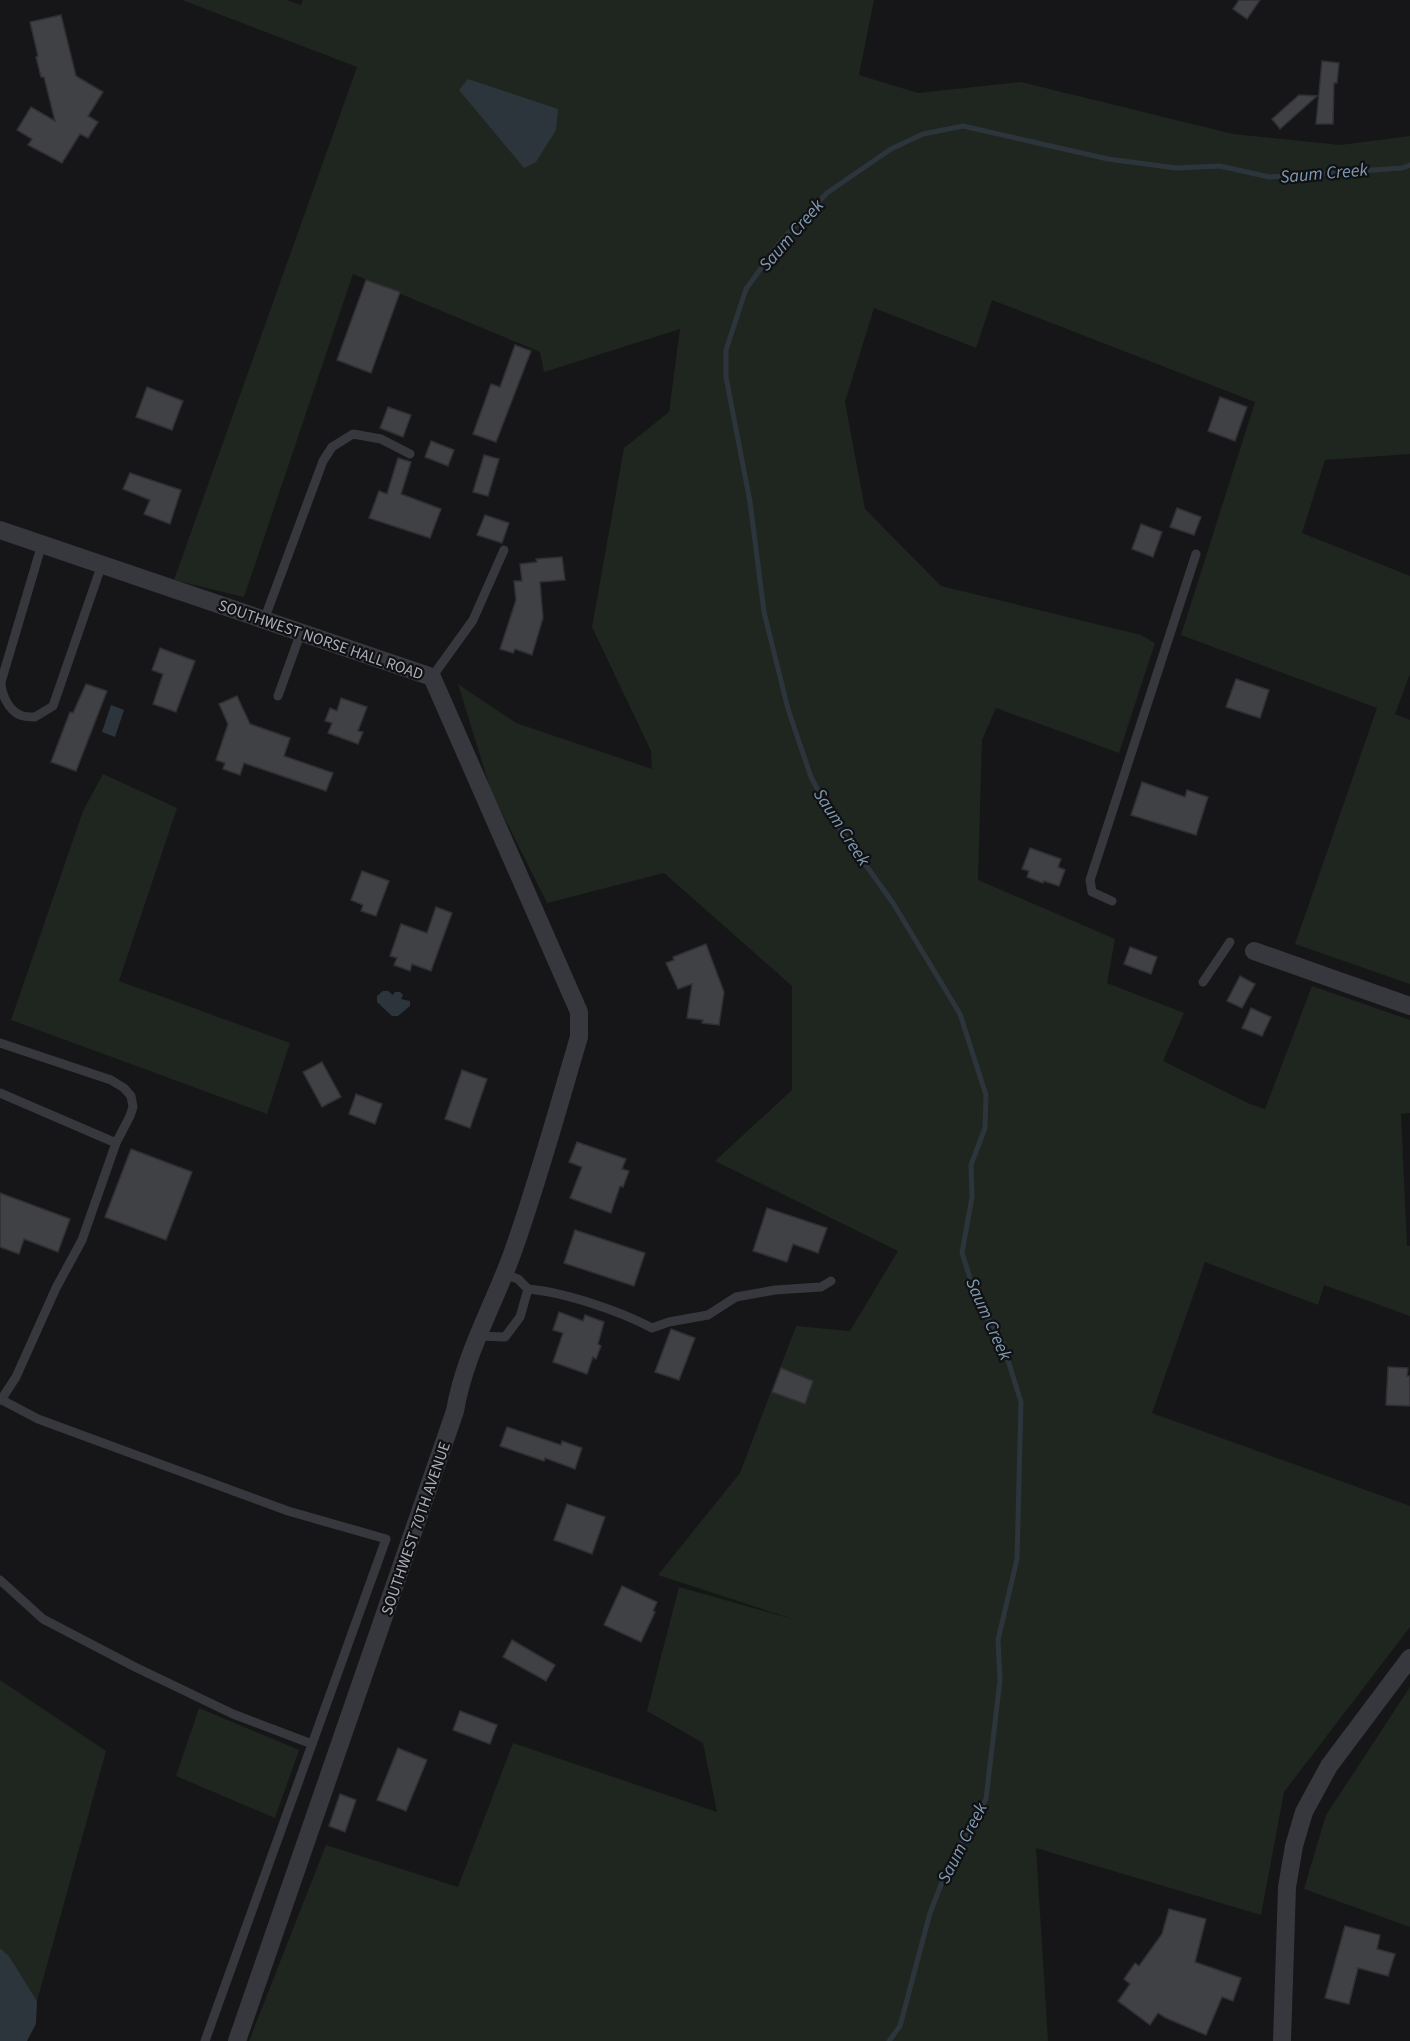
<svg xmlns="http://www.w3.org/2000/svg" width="1410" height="2041" font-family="'Source Sans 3',sans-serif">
<rect width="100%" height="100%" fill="#161618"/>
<g fill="#1e261f">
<path d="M182,0H287L301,5L303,0H874L859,75L918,93L1021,82L1233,134L1340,145L1410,136V454L1325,460L1302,533L1410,576V674L1395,714L1410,720V984L1295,944L1377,708L1181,635L1255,402L992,300L976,348L874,308L845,402L865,509L941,586L1141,635L1155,643L1119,753L996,708L982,740L978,880L1115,939L1107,983L1184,1013L1163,1061L1250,1104L1265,1109L1312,986L1410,1020V1113L1401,1114L1407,1246H1410V1316L1324,1285L1318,1305L1205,1262L1152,1413L1410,1506V1627L1284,1792L1261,1915L1036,1848L1048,2041H249L326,1845L458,1887L513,1743L717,1812L703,1743L647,1711L679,1587L796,1620L658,1575L740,1473L796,1326L850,1331L898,1251L715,1161L792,1090V986L664,873L547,903L491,791L458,684L516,723L652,769L651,751L592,627L624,448L669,412L680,329L544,372L540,352L353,274L244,597L174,580L357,67Z"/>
<path d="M103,774L177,808L119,981L290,1043L267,1114L11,1020L83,811Z"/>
<path d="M0,1680L106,1751L37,2001L9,1956L0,1948Z"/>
<path d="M1410,1687V1927L1304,1889L1326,1815Z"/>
<path d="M199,1708L299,1750L275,1818L176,1776Z"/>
</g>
<g fill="#2c353c">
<path d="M468,79L558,109L556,130L536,162L524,168L459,90Z"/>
<path d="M111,705L124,710L115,737L102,732Z"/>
<path d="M383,991H388L393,995L395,992H400L403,995L401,999L410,1001V1006L398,1016H392L377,1002V996Z"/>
<path d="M0,1948L9,1956L37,2001L36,2024L27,2041H0Z"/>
</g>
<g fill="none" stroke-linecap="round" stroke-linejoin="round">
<path stroke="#2c353c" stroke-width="5" d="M889,2041L900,2026L930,1913L948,1867L986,1799L1000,1680L998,1640L1017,1559L1021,1402L1002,1341L978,1303L962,1253L972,1197L971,1165L985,1128L986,1095L960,1014L893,903L835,822L811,777L788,709L764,612L750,502L726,377V350L746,289L780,242L827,193L891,149L923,134L963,126L1108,159L1176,168L1220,166L1269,177L1402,168L1410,165"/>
</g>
<g fill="#404145" stroke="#303034" stroke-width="1.5">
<path d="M1239,0H1260L1247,19L1233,9Z"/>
<path d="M61,15L76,76L103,92L88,116L98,122L88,138L80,134L62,163L28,145L32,139L17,130L31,107L55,121L44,77H41L36,57L38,56L30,22Z"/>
<path d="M1322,61L1339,63L1337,83H1334L1333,124H1316Z"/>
<path d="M1299,95L1317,96L1280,129L1272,119Z"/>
<path d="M366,280L400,292L371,373L337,360Z"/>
<path d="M515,345L531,351L496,442L473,434L491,384L500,387Z"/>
<path d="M147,387L183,401L172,430L136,417Z"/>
<path d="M1220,397L1247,407L1235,441L1208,431Z"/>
<path d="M388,407L411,415L403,437L380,428Z"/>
<path d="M431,441L454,450L448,466L425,457Z"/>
<path d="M484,455L499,459L488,496L473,492Z"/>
<path d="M398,458L411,462L401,494L441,509L430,538L369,518L379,491L387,494Z"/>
<path d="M130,473L181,490L170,524L144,514L150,500L123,489Z"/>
<path d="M1177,508L1201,517L1194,535L1170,527Z"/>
<path d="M485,515L509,523L502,543L477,535Z"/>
<path d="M1141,524L1162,532L1153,557L1132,549Z"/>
<path d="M562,557L565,580L540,582L543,618L532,655L515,649L513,653L500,649L516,600L514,581H522L520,564L537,562L536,559Z"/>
<path d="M160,648L195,661L176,712L153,704L163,674L152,670Z"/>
<path d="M1236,679L1269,690L1260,718L1226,707Z"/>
<path d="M86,684L107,691L76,771L51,762L70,712L73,713Z"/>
<path d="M237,696L250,724L290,738L284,756L333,773L326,791L244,763L240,775L223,769L225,763L216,760L228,724L219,704Z"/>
<path d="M341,698L367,707L358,731L363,732L358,744L328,733L332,723L325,721L330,708L337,711Z"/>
<path d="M1142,782L1185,797L1187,790L1208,797L1196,835L1131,815Z"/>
<path d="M1030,848L1061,859L1058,867L1065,870L1059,886L1044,881L1043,883L1027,877L1029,871L1022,869Z"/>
<path d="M362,871L389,881L376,916L361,911L363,905L351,900Z"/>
<path d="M436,907L452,913L431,971L412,964L410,971L394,965L397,958L390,956L401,924L427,933Z"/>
<path d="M706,944L724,992L719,1025L702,1023L703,1020L687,1018L692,984L678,989L666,963L674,960L673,957Z"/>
<path d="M1130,947L1157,957L1151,974L1124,964Z"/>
<path d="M1240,976L1255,984L1242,1008L1227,1001Z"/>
<path d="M1251,1008L1271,1017L1262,1036L1242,1028Z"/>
<path d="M322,1062L341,1097L322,1107L303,1072Z"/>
<path d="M462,1070L487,1079L470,1128L445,1119Z"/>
<path d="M356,1094L382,1104L375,1124L349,1114Z"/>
<path d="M577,1142L626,1159L622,1169L629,1171L623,1187L620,1186L611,1213L570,1198L582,1167L569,1162Z"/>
<path d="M131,1149L192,1172L166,1240L105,1217Z"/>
<path d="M0,1193L70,1219L58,1252L24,1239L19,1254L0,1247Z"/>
<path d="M767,1208L827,1228L818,1253L793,1244L787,1262L753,1251Z"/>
<path d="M575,1230L645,1253L634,1286L564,1263Z"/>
<path d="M559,1312L583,1321L585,1315L604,1322L598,1344L601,1346L596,1359L593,1357L587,1374L553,1362L563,1333L553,1330Z"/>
<path d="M671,1329L695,1338L679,1380L655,1372Z"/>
<path d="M1388,1367L1408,1368L1407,1376H1410V1406L1386,1405Z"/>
<path d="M781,1368L813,1381L805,1404L772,1392Z"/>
<path d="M507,1427L561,1445L562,1441L582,1448L575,1469L545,1458L544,1461L500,1446Z"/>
<path d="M567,1504L605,1517L592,1554L554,1540Z"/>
<path d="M622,1586L657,1602L653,1611L655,1612L641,1642L604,1625Z"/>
<path d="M512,1640L555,1665L546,1681L503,1657Z"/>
<path d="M460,1711L497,1725L490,1744L453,1730Z"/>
<path d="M398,1748L427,1760L406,1811L377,1800Z"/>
<path d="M340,1794L356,1800L345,1832L329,1826Z"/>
<path d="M1169,1909L1206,1919L1195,1962L1241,1978L1233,2001L1222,1997L1206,2035L1166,2018L1158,2013L1150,2025L1118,2001L1130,1984L1124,1979L1135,1963L1139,1966L1162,1934Z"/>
<path d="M1345,1926L1380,1935L1377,1949L1395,1954L1388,1976L1358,1968L1349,2004L1325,1998Z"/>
</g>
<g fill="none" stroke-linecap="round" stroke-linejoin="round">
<g stroke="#37383d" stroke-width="9">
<path d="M42,544L1,682C1,693 8,710 20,715C24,717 31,717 35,717L53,706L102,564"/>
<path d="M264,620L323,461L332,447L353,434L381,439L410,454"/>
<path d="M432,677L473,620L504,550"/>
<path d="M278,696L301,632"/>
<path d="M1112,901L1092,892L1090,880L1196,554"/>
<path d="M1203,982L1230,942"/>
<path d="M0,1043L111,1080L124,1088L131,1096L133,1107L130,1116L116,1143L82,1240L56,1288L16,1377L1,1400"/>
<path d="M0,1093L116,1143"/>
<path d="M528,1289C564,1292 620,1311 652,1328L669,1322L708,1315L736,1297L775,1290L821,1287L831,1281"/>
<path d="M479,1336L505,1337L520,1317L528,1289L518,1279L504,1274"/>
<path d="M0,1399L38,1419L288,1511L386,1539L205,2041"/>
<path d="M0,1580L43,1619L135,1667L233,1714L312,1744"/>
</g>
<g stroke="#37383d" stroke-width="18">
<path d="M0,530L432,677L579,1012V1037C557,1111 537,1185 511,1257C492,1308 464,1357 455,1411L237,2041"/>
<path d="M1254,951L1410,1006"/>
<path d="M1282,2041L1287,1887L1294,1846L1304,1812L1329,1766L1410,1658"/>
</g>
</g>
<g text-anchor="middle" stroke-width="4.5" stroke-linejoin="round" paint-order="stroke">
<g font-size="16" fill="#a8adb8" stroke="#111113">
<text transform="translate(321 639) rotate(19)" y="6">SOUTHWEST NORSE HALL ROAD</text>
<text transform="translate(415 1528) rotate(-71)" y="6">SOUTHWEST 70TH AVENUE</text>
</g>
<g font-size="18" font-style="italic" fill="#7f9bb3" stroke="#111113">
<text transform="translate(1324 173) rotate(-5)" y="6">Saum Creek</text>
<text transform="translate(791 235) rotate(-49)" y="6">Saum Creek</text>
<text transform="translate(842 827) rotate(57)" y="6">Saum Creek</text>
<text transform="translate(989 1319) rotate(66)" y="6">Saum Creek</text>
<text transform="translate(962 1843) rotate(-63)" y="6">Saum Creek</text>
</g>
</g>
</svg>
